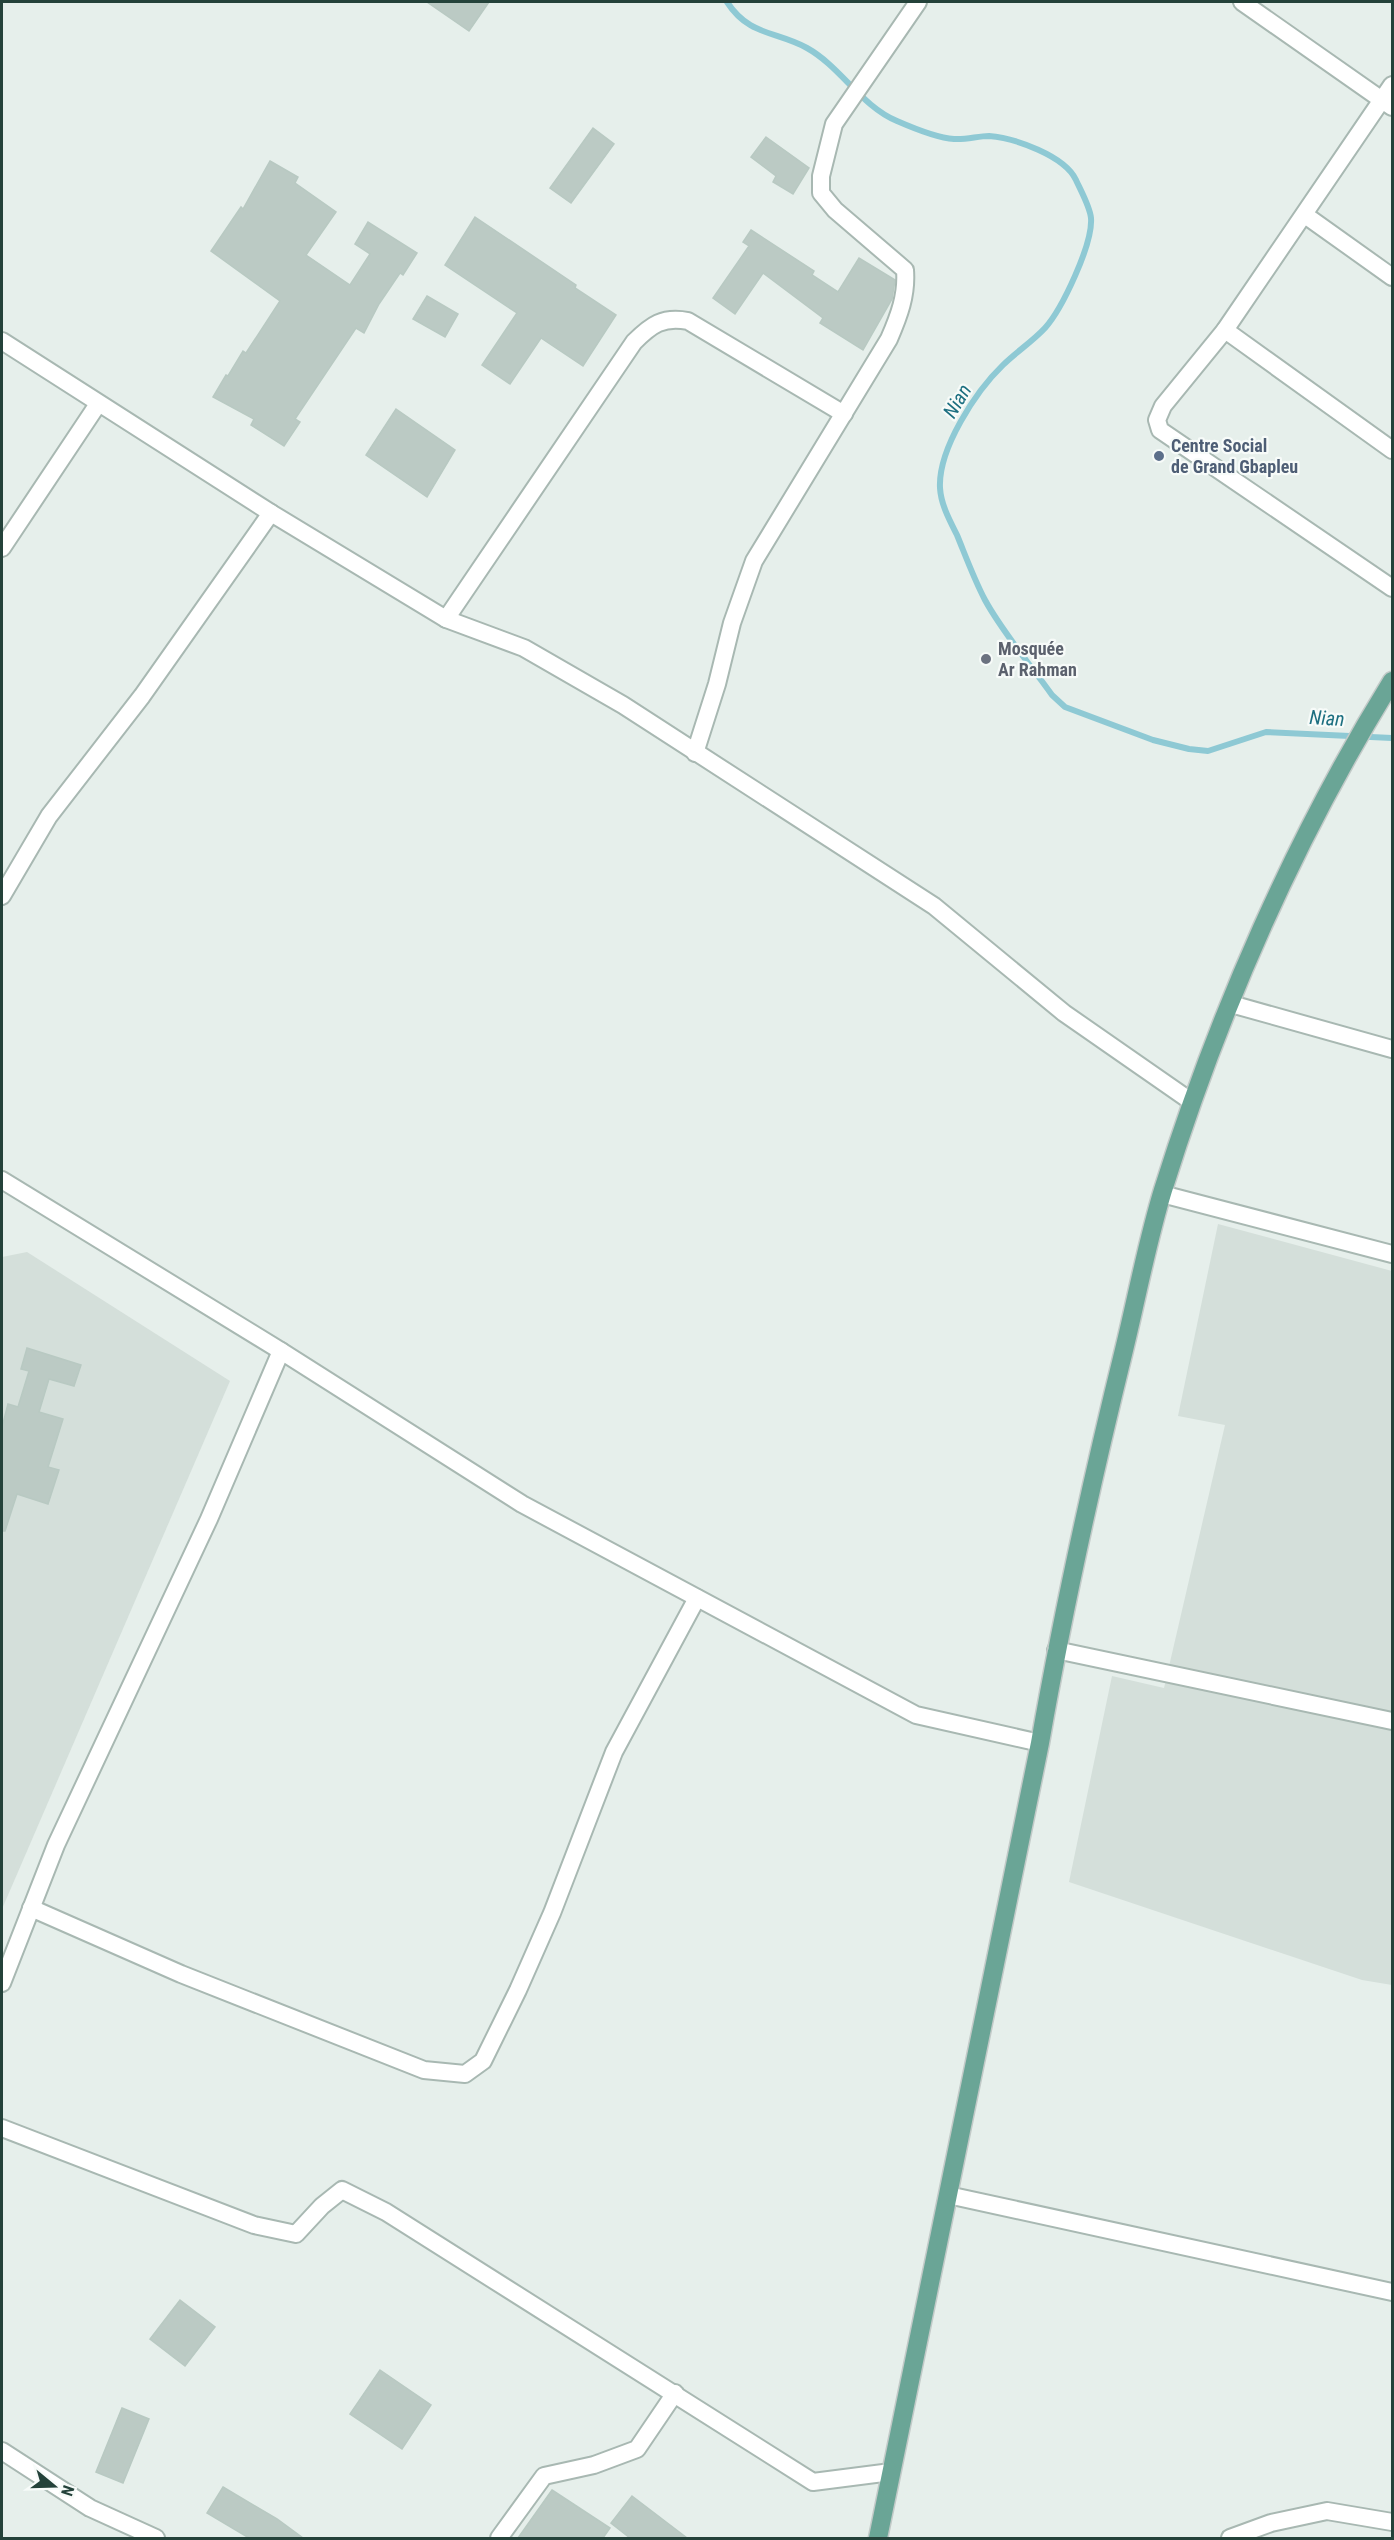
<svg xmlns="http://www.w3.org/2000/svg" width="1394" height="2540" font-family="'Roboto Condensed',sans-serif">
<rect width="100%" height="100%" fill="#e6efeb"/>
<g fill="#d4dfda">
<path d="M1218,1224L1392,1271V1985L1362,1980L1069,1882L1112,1676L1164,1688L1225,1425L1178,1416Z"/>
<path d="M27,1252L230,1381L2,1909V1257Z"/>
</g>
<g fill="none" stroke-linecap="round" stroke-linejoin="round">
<path stroke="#8ec9d4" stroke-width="6" d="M727,2C749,36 776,31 807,48C841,67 861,106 897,121C913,128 937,138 954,139C966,140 978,136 989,136C1015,138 1065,156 1076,180C1081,191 1090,207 1091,218C1093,244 1062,309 1045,328C1032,342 1016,352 1003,365C976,391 938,449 940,488C941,505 950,521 957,535C966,557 974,579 985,600C1003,633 1030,664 1052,695L1065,707L1153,740L1189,749L1208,751L1266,732L1392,738"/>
</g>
<g fill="#bbcac4" stroke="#b8c9c2" stroke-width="1.5">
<path d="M427,2H489L469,31Z"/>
<path d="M593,128L614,144L571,203L550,188Z"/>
<path d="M766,137L809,168L793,194L773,182L776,176L751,157Z"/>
<path d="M270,161L298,177L295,183L336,212L306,255L350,285L370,254L355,244L368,222L417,253L403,275L400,273L379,304L364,333L356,328L295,419L300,422L284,446L251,425L254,419L213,397L226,375L228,376L243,351L246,353L280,301L211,251L241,207L243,209Z"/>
<path d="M475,217L576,285L575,288L616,315L583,366L541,338L510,384L482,365L517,313L445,265Z"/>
<path d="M751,230L814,271L812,275L838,292L859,258L895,280L892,299L863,350L820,323L823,318L763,273L735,314L713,298L749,246L743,242Z"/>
<path d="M427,296L458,314L445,337L413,319Z"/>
<path d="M396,409L455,450L427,497L366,455Z"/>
<path d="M27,1348L81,1365L74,1386L49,1379L39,1412L63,1419L48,1467L59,1470L48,1504L17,1494L5,1531H2V1427L8,1404L18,1407L29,1371L21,1369Z"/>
<path d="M180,2300L215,2327L185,2366L150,2339Z"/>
<path d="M380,2370L431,2405L402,2449L350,2414Z"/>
<path d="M122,2408L149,2419L123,2483L96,2472Z"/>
<path d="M223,2487L277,2519L303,2538H249L207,2513Z"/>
<path d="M552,2490L610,2528L603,2538H518Z"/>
<path d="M632,2496L687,2538H630L611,2523Z"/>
</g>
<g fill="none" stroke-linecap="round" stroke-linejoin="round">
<defs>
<g id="minor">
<path d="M1242,2L1392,107"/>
<path d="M1392,85L1225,330L1163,406L1157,420L1160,430L1392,588"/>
<path d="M1305,215L1392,277"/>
<path d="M1225,330L1392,450"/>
<path d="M2,341L271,513L446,619L524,648L623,705L934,906L1064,1013L1192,1102"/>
<path d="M2,548L98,404"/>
<path d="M446,619L634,342C651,325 663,316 688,321L844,414"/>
<path d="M695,753L717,684L732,623L754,561L889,339C899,316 907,295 905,270L835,210L821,193V176L834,124L918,2"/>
<path d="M2,896L49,816L142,696L271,513"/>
<path d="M1231,1004L1392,1049"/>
<path d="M2,1180L281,1351L522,1504L916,1715L1040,1743"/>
<path d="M1162,1194L1392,1254"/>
<path d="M1056,1650L1392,1721"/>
<path d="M31,1908L181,1974L424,2070L465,2074L483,2061L518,1990L552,1913L614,1752L697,1598"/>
<path d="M2,1983L56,1845L209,1519L281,1351"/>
<path d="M2,2128L254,2225L296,2234L322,2206L342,2190L386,2212L813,2482L891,2472"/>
<path d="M948,2195L1392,2292"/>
<path d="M2,2451L90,2508L156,2538"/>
<path d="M499,2538L544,2476L594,2465L637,2449L675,2393"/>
<path d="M1230,2538L1271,2523L1327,2511L1392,2522"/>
</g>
<path id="primary" d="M878,2538L1040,1743C1063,1611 1092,1480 1124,1350C1137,1297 1147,1242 1163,1190C1218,1014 1295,838 1392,681"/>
</defs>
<use href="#minor" stroke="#a8b8b2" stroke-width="20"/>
<use href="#primary" stroke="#c2cac8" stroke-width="21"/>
<use href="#minor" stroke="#fff" stroke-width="16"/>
<use href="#primary" stroke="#6aa596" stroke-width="18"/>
</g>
<circle fill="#5c6f8a" stroke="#f7fbf9" stroke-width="2" cx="1159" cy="456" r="6"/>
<circle fill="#6b7280" stroke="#f7fbf9" stroke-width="2" cx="986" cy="659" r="6"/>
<g text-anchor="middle" stroke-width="4.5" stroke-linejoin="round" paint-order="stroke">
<g font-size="18" font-weight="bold" fill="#4e5e75" stroke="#f7fbf9" text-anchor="start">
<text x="1171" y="452">Centre Social<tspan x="1171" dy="21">de Grand Gbapleu</tspan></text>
</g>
<g font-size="18" font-weight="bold" fill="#5b616d" stroke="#f7fbf9" text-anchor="start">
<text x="998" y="655">Mosquée<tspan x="998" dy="21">Ar Rahman</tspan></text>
</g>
<g font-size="20" font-style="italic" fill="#1c6f80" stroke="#f7fbf9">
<text transform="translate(957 401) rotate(-59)" y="7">Nian</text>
<text transform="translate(1327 718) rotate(3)" y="7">Nian</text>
</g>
</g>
<rect width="1394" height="2540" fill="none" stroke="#24423a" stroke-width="6"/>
<g transform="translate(54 2486) rotate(109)" stroke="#f7fbf9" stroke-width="4.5" paint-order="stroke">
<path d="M0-4.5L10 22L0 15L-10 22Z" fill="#24423a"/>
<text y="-9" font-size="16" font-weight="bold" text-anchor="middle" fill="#24423a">N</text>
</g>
</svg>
